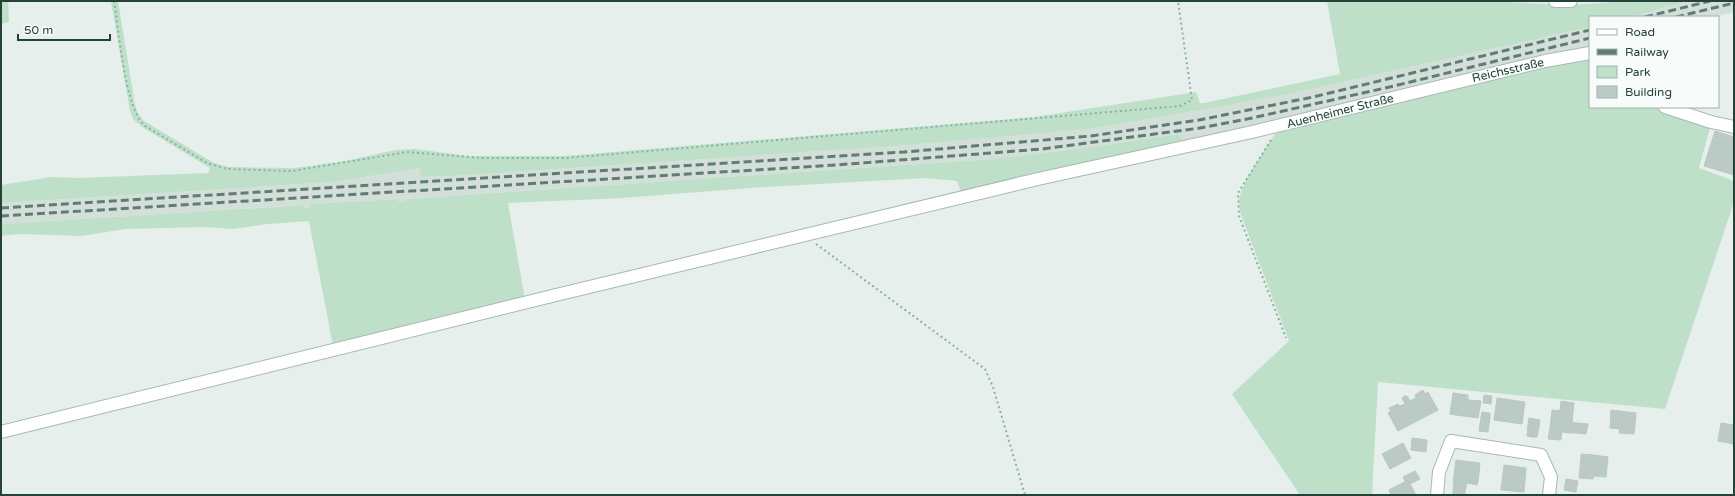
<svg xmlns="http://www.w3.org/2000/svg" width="1735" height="496" font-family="'Varela Round',sans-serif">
<rect width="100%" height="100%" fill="#e6efeb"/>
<g fill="#d4dfda">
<path d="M1689,1H1734V12L1714,17H1629Z"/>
<path d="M1590,27V55L1186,144L1178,134L1092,147L993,159L406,199V202H399L398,199L311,204V207L304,208L303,205L1,224V203L334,182L419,168L421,177L453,176L897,146L1091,129L1275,97Z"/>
</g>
<g fill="#bfe0c8">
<path d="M1,1H8L9,22L1,24Z"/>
<path d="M111,1H118L135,105L138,113L144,121L214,163L229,167L294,168L345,161L395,150L415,149L469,156H565L1035,117L1196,92L1200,103H1204L1340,74L1327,1H1482L1571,5L1630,1H1689L1629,17H1590V27L1275,97L1091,129L897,146L453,176L421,177L419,168L334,182L1,203V185L51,177L78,178L208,173L210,168L142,127L133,119L130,111Z"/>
<path d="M1590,55V107H1660L1711,124L1699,168L1734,181V201L1729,217L1665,409L1378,382L1372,495H1300L1232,394L1289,341L1241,215C1240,209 1238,203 1240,196C1243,180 1272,139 1282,123Z"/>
<path d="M1178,134L1186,144L961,192L957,181L925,178L765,187L622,198L508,203L526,305L334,351L309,221L268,224L233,229L205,227L125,229L82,236L20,234L1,236V224L304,205V208L311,207V204L398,199L399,202H406V199L993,159L1092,147Z"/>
</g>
<g fill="#bbcac4" stroke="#b8c9c2">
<path d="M1715,131L1734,137V175L1704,166Z"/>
<path d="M1423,390L1425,394L1428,392L1438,410L1398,431L1388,413L1391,411L1389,408L1398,404L1399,406L1405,404L1402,398L1404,396H1407L1410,401L1416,398L1415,395Z"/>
<path d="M1453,393L1468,395V400L1481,401L1478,418L1456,415L1457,408L1451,407Z"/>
<path d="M1484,395L1492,396L1491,404L1483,403Z"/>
<path d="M1497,398L1525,402L1522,424L1494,420Z"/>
<path d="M1561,401L1574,403L1573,412L1560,411Z"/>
<path d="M1451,407L1457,408L1456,415L1450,414Z"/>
<path d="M1552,410L1573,412L1571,433L1562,432V429L1550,428Z"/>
<path d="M1611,410L1636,413L1634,434L1619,433L1620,429L1610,428Z"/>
<path d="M1482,412L1490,413V418L1481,417Z"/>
<path d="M1481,417L1490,418L1488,432L1479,431Z"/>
<path d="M1529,418L1540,420L1539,427L1528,425Z"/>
<path d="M1572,422L1577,423L1576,433H1571Z"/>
<path d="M1577,423L1588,424L1586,434L1576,433Z"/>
<path d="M1721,423L1734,425V444L1718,441Z"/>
<path d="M1528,425L1533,426L1532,437L1527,436Z"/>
<path d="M1533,426L1539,427L1537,437H1532Z"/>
<path d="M1550,428L1562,429L1561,440L1548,439Z"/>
<path d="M1412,438L1427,440L1426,452L1411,450Z"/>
<path d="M1403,443L1411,458L1390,469L1382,454Z"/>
<path d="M1581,454L1594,455V458L1581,457Z"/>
<path d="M1594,455L1608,457L1606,477L1594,476L1593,479L1579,478L1581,457L1594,458Z"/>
<path d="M1456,460L1480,463L1478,482L1467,481L1465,492H1460L1461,484L1453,483Z"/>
<path d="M1504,465L1526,468L1524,492L1501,490Z"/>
<path d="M1415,471L1420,479L1410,484L1408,480L1405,481L1403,477Z"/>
<path d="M1566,479L1578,481L1576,492L1564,490Z"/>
<path d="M1408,480L1416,495H1391L1389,490Z"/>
<path d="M1467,481L1478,482L1477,485L1467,483Z"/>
<path d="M1454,483L1461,484L1460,492L1453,491Z"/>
<path d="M1453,491L1465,492V495H1453Z"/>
</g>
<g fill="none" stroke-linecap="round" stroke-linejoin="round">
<defs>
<g id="street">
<path d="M1555,1H1571"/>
<path d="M1665,107L1711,122L1734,127"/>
<path d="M1,432L556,295L1038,179L1252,132L1545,61L1590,53"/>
<path d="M1437,495L1439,472L1451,441L1541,455L1551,477L1549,495"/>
</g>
</defs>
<use href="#street" stroke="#a8b8b2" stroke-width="14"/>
<g stroke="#86b3a5" stroke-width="2" stroke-dasharray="2 3" stroke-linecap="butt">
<path d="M114,1C119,30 124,107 145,126L207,163L227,169L292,171L407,152L481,158H566L1180,106L1192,100L1178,1"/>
<path d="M1271,140L1238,193L1239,216L1286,338"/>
<path d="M816,244L985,369L993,387L1025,495"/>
</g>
<use href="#street" stroke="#fff" stroke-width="12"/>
<g stroke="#5f7d75" stroke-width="3" stroke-dasharray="8 4" stroke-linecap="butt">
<path d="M1645,17L1710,1"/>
<path d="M1676,17L1734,3"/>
<path d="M1,208L904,152L1091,136L1199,120L1313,97L1590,30"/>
<path d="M1,216L836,165L1042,149L1200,128L1252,118L1394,86L1590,38"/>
</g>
</g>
<g text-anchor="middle" stroke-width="3" stroke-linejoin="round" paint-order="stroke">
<g font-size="12" fill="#24423a" stroke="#f7fbf9">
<text transform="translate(1508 70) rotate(-13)" y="4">Reichsstraße</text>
<text transform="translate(1340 111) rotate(-14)" y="4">Auenheimer Straße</text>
</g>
</g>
<rect width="1735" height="496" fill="none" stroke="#24423a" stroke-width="4"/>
<rect x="1589" y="16" width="130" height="92" fill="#f7fbf9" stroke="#a3b1ad"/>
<rect x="1597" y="29" width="20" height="6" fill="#ffffff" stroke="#a3b1ad"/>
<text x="1625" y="36" font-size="12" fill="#24423a">Road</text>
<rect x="1597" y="49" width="20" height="6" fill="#5f7d75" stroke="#a3b1ad"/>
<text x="1625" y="56" font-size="12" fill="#24423a">Railway</text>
<rect x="1597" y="66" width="20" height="12" fill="#bfe0c8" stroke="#a3b1ad"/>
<text x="1625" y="76" font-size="12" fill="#24423a">Park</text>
<rect x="1597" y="86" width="20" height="12" fill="#bbcac4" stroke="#a3b1ad"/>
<text x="1625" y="96" font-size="12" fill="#24423a">Building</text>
<path d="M18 34v6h92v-6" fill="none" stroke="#24423a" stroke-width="2"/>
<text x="24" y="34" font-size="12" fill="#24423a" stroke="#f7fbf9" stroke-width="3" paint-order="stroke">50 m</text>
</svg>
